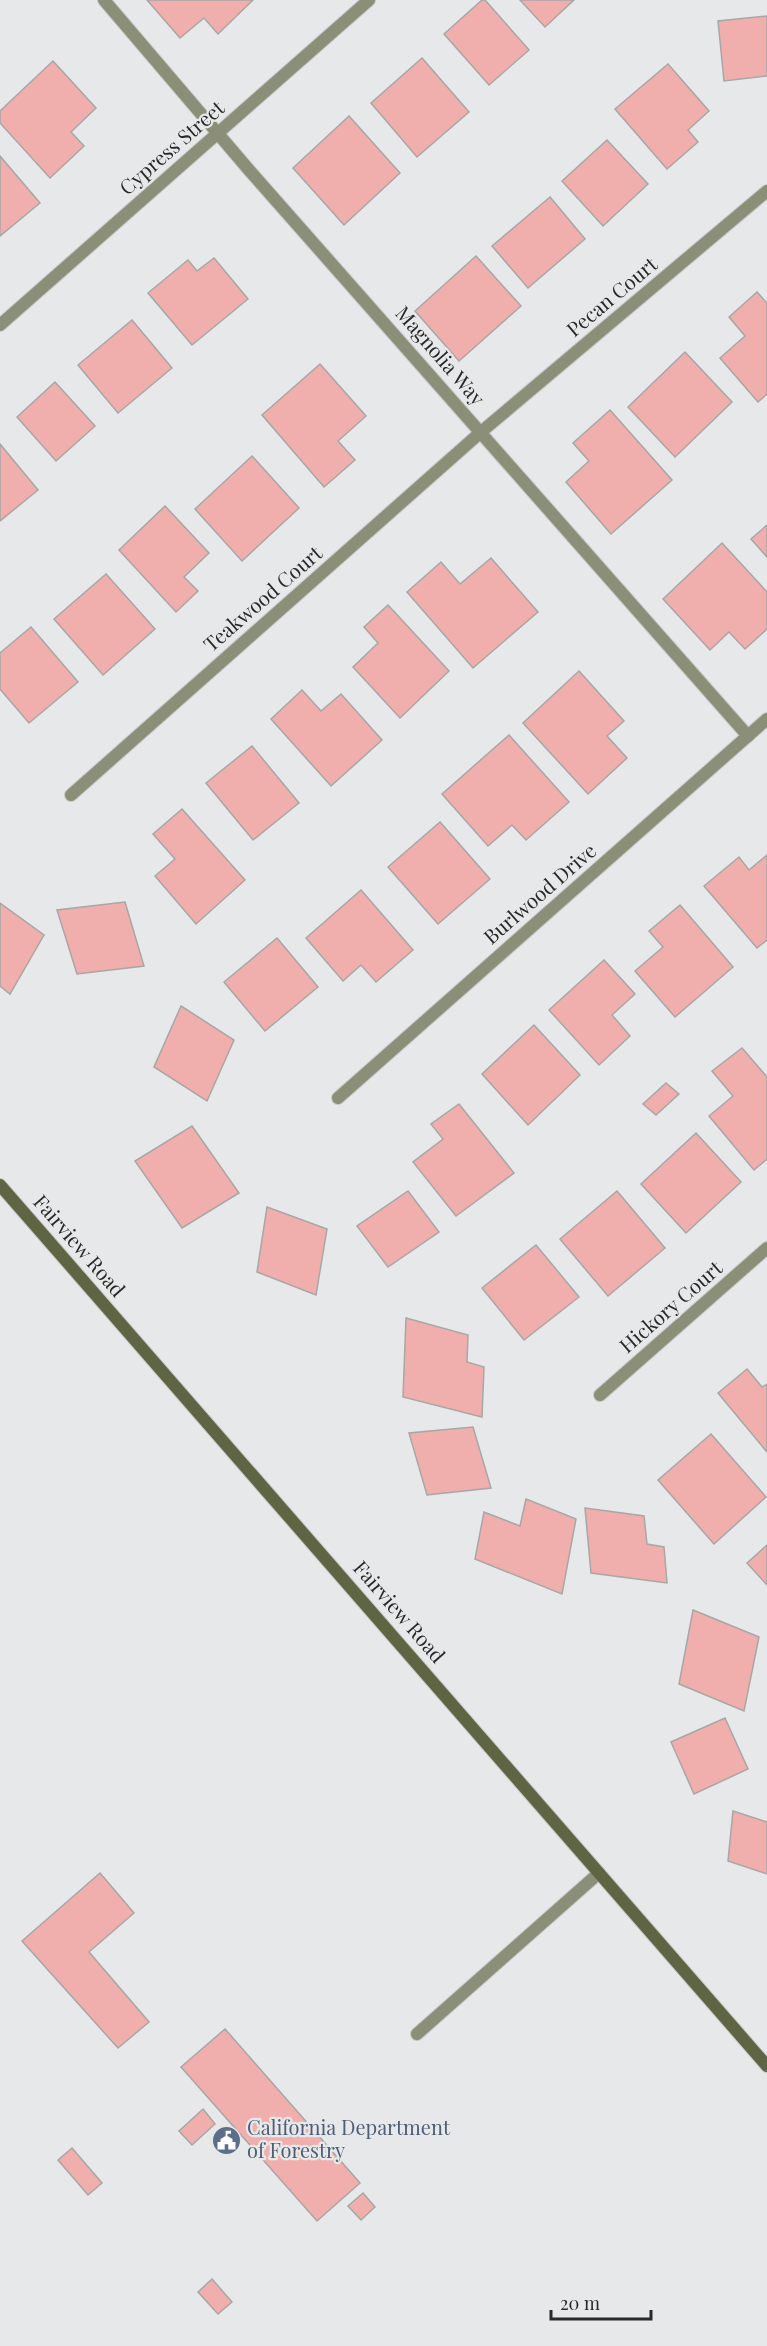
<svg xmlns="http://www.w3.org/2000/svg" width="767" height="2346" font-family="'Playfair Display',serif">
<rect width="100%" height="100%" fill="#e7e8e9"/>
<g fill="#f0afad" stroke="#a9a6a6" stroke-width="1.5">
<path d="M147,0H253L218,34L204,18L180,38Z"/>
<path d="M482,0H485L529,50L489,85L444,34Z"/>
<path d="M520,0H574L545,27Z"/>
<path d="M767,16V76L724,81L718,21Z"/>
<path d="M422,58L469,112L417,157L371,103Z"/>
<path d="M53,61L96,108L71,132L84,146L50,178L0,123V111Z"/>
<path d="M668,64L709,111L688,130L698,142L667,169L615,109Z"/>
<path d="M349,116L400,173L344,225L293,168Z"/>
<path d="M607,140L648,184L603,226L562,181Z"/>
<path d="M0,156L40,203L0,236Z"/>
<path d="M550,197L585,239L528,288L492,246Z"/>
<path d="M476,256L521,306L459,361L415,311Z"/>
<path d="M214,258L248,299L192,345L148,293L188,260L197,271Z"/>
<path d="M757,292L767,303V394L758,402L720,358L745,336L729,317Z"/>
<path d="M132,320L172,368L118,413L78,365Z"/>
<path d="M685,352L732,402L675,457L628,407Z"/>
<path d="M320,364L366,416L338,441L355,460L324,487L262,415Z"/>
<path d="M55,382L95,426L56,461L17,417Z"/>
<path d="M610,410L672,480L611,534L566,482L589,461L573,443Z"/>
<path d="M0,444L38,490L0,521Z"/>
<path d="M252,456L299,508L242,561L195,509Z"/>
<path d="M165,506L209,553L184,577L198,591L176,612L119,550Z"/>
<path d="M767,525V557L751,539Z"/>
<path d="M722,543L767,592V629L745,649L729,632L710,650L663,599Z"/>
<path d="M491,558L538,612L473,668L407,592L441,562L460,584Z"/>
<path d="M106,574L155,629L103,675L54,619Z"/>
<path d="M388,605L449,671L400,718L353,667L378,643L364,627Z"/>
<path d="M31,627L78,682L29,723L0,689V653Z"/>
<path d="M579,671L624,721L607,736L627,758L588,794L523,723Z"/>
<path d="M302,690L321,711L341,694L382,740L331,786L271,719Z"/>
<path d="M509,735L569,802L526,840L512,825L488,846L442,794Z"/>
<path d="M252,746L299,803L253,840L206,783Z"/>
<path d="M182,809L245,880L196,924L155,876L175,859L153,834Z"/>
<path d="M440,822L490,879L438,924L388,867Z"/>
<path d="M767,855V940L757,948L704,886L739,857L749,870Z"/>
<path d="M361,890L413,950L376,982L361,965L343,981L306,938Z"/>
<path d="M125,902L144,966L77,974L57,910Z"/>
<path d="M0,903L44,935L10,994L0,986Z"/>
<path d="M680,905L733,967L675,1017L635,971L663,947L649,931Z"/>
<path d="M277,938L318,987L265,1031L224,982Z"/>
<path d="M604,960L635,994L612,1015L630,1036L599,1065L549,1010Z"/>
<path d="M181,1006L234,1040L207,1101L154,1067Z"/>
<path d="M534,1025L580,1075L528,1125L482,1074Z"/>
<path d="M742,1048L767,1077V1159L754,1170L709,1116L733,1096L712,1071Z"/>
<path d="M666,1083L679,1094L656,1115L643,1104Z"/>
<path d="M459,1104L514,1173L456,1216L413,1162L443,1139L431,1124Z"/>
<path d="M192,1126L239,1193L182,1228L135,1161Z"/>
<path d="M696,1133L741,1182L686,1233L641,1184Z"/>
<path d="M408,1191L439,1232L388,1267L357,1226Z"/>
<path d="M617,1191L665,1248L608,1296L560,1239Z"/>
<path d="M267,1207L327,1229L316,1295L257,1272Z"/>
<path d="M536,1245L579,1297L524,1340L482,1288Z"/>
<path d="M406,1318L468,1335L467,1362L484,1367L482,1417L403,1397Z"/>
<path d="M747,1369L762,1387L767,1384V1452L718,1393Z"/>
<path d="M473,1427L491,1488L427,1495L409,1433Z"/>
<path d="M711,1434L766,1497L714,1544L658,1480Z"/>
<path d="M526,1499L576,1519L562,1594L475,1559L484,1512L520,1526Z"/>
<path d="M585,1508L644,1516L647,1544L664,1547L667,1583L591,1573Z"/>
<path d="M767,1545V1585L747,1563Z"/>
<path d="M693,1610L759,1637L744,1711L679,1684Z"/>
<path d="M725,1718L748,1769L694,1794L671,1742Z"/>
<path d="M733,1811L767,1822V1874L728,1861Z"/>
<path d="M100,1873L134,1913L89,1952L149,2022L118,2048L22,1941Z"/>
<path d="M225,2029L360,2183L317,2221L181,2067Z"/>
<path d="M203,2109L215,2124L192,2145L179,2131Z"/>
<path d="M72,2148L102,2183L88,2195L58,2160Z"/>
<path d="M363,2193L375,2207L361,2220L348,2206Z"/>
<path d="M212,2279L232,2302L218,2314L198,2292Z"/>
</g>
<g fill="none" stroke-linecap="round" stroke-linejoin="round">
<defs>
<path id="service" d="M417,2034L599,1873"/>
<g id="minor">
<path d="M104,0L249,170L748,736"/>
<path d="M0,325L369,0"/>
<path d="M71,795L481,432L767,191"/>
<path d="M338,1098L767,719"/>
<path d="M600,1395L767,1248"/>
</g>
<path id="secondary" d="M0,1185L767,2066"/>
</defs>
<use href="#service" stroke="#c5c6c6" stroke-width="14"/>
<use href="#minor" stroke="#c5c6c6" stroke-width="14"/>
<use href="#secondary" stroke="#c5c6c6" stroke-width="14"/>
<use href="#service" stroke="#8b8f78" stroke-width="12"/>
<use href="#minor" stroke="#8b8f78" stroke-width="12"/>
<use href="#secondary" stroke="#5f6543" stroke-width="12"/>
</g>
<defs>
<symbol id="civic-disc" viewBox="-11 -11 22 22"><circle r="9.5" fill="#5c6f8a" stroke="#e7e8e9"/><path d="M-.6-6.5H3V-4.5H.6V-3L4-1V1h2V6H-6V1h2V-1L-.6-3ZM-1.2 2.5V6h2.4V2.5Z" fill="#fff"/></symbol>
</defs>
<g fill-rule="evenodd">
<use href="#civic-disc" x="210" y="2124" width="33" height="33"/>
</g>
<g text-anchor="middle" stroke-width="4.5" stroke-linejoin="round" paint-order="stroke">
<g font-size="20" fill="#292929" stroke="#e7e8e9">
<text transform="translate(172 148) rotate(-41)" y="7">Cypress Street</text>
<text transform="translate(612 297) rotate(-40)" y="7">Pecan Court</text>
<text transform="translate(440 356) rotate(49)" y="7">Magnolia Way</text>
<text transform="translate(263 599) rotate(-41)" y="7">Teakwood Court</text>
<text transform="translate(540 894) rotate(-41)" y="7">Burlwood Drive</text>
<text transform="translate(79 1246) rotate(49)" y="7">Fairview Road</text>
<text transform="translate(671 1307) rotate(-41)" y="7">Hickory Court</text>
<text transform="translate(399 1612) rotate(49)" y="7">Fairview Road</text>
</g>
<g font-size="20" fill="#4e5e75" stroke="#e7e8e9" text-anchor="start">
<text x="247" y="2135">California Department<tspan x="247" dy="23">of Forestry</tspan></text>
</g>
</g>
<path d="M551 2310v9h100v-9" fill="none" stroke="#292929" stroke-width="3"/>
<text x="560" y="2310" font-size="18" fill="#292929" stroke="#e7e8e9" stroke-width="4.5" paint-order="stroke">20 m</text>
</svg>
